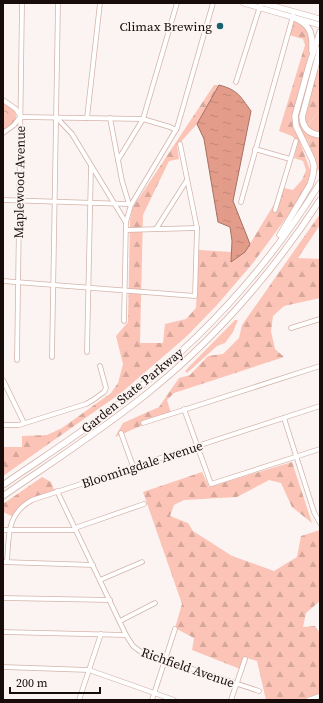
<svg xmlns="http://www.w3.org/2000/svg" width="323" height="703" font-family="'Source Serif 4',serif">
<defs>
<pattern id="forest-firs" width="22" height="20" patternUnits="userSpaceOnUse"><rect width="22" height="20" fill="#fbc4b6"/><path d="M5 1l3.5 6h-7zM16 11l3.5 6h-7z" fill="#d6a79b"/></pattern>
<pattern id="park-crowns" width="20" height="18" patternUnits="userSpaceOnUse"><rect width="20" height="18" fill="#fbc4b6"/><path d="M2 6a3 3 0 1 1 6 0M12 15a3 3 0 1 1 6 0" fill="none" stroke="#d6a79b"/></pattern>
<pattern id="water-ripples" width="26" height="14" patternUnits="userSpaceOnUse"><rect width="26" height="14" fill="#e39c89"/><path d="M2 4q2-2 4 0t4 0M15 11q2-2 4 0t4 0" fill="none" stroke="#c28575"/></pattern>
</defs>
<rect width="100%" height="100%" fill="#fbf4f2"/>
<g fill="#fbc4b6">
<path d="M320,37V44L300,117L317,137L313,136L309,140L308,143L300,128L297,117Z"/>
<path d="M318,113L320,115V133L316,132L307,126Z"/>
<path d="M235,320H238L233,332L225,343L217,346L187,373L185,371Z"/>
</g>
<g fill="url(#forest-firs)">
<path d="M294,22C297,22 300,22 303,24C320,36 303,91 299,109H301L316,71L320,70V115L318,113L298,136L311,173L303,195L253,263L217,305L187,336L121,393L3,476V447H22V436L47,435L62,428L111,393L118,383L123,364L116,336L128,322L130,220L133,207L214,85H219L197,124L177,146L179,159L169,161L143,215L140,343H163L165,324L186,319L196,308L199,250L232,252L231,261L245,252L284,188L293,190L302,180L306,170L303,161L294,158L298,142L292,136L279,131L305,45L303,39L289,35Z"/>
<path d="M313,136L320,137V169L317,171L313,154L308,143L311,137Z"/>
<path d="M320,214V225L298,258L320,259V298L284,306L273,316L271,331L275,349L284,357L174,393L167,400L171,413L115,437L123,423L159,407L179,378L190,375L208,356L223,354L239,338L242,325Z"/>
<path d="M292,462L312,523L292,507L281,483L269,480L237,497L184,500L174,505L170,516L188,523L193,531L232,556L274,571L297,557L301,536L320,530V601L306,613L303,627L315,626L320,633V698L315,700H266L257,661L244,657L240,669L192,650L194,638L175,628L182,604L143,492L202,472L209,487Z"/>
<path d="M42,477L51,482L55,492L28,500L14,517L3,512V504Z"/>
</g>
<path fill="url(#park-crowns)" d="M3,102C11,107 19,112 15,123L3,131Z"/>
<path fill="url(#water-ripples)" stroke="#a67163" d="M219,85C238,90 240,96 251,111L233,201L250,244L245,252L231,262L232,241L230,227L218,222L204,139L197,124Z"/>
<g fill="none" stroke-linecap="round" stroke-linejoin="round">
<defs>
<g id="minor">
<path d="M236,82L261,3"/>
<path d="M3,100L16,109L20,116"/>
<path d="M21,117L143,119L170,127L176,130"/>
<path d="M56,117L72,134L125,221"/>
<path d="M87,118L100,3"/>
<path d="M110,118L122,181L129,204"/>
<path d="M3,133L14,125L20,117"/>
<path d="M255,149L290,159"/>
<path d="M118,160L143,119L177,3"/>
<path d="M3,200L128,204"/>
<path d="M241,202L293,16"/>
<path d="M275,210L296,141"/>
<path d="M156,229L187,180"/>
<path d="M126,230L197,228"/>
<path d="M3,281L195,296L197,228L180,144"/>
<path d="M124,321L126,222L131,205L177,128L213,3"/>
<path d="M291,328L320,319"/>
<path d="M87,352L91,166"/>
<path d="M52,357L58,3"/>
<path d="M17,360L22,3"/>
<path d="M3,380L24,423"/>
<path d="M184,409L211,484L320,449"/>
<path d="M284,418L314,512L320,523"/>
<path d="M143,423L320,366"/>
<path d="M3,425H19L86,404L93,400L104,392L106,388L100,366"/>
<path d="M121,433L133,466"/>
<path d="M57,491L126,635"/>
<path d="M75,528L144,504"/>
<path d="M3,530H76"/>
<path d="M3,562L93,565"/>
<path d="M7,562C9,537 6,514 32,500L320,406"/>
<path d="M100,580L142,562"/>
<path d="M3,598L110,600"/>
<path d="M120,621L155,603"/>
<path d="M3,632L126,635L133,646L141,652L259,691"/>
<path d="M3,667L89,670L174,700"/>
<path d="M79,700L101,634"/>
<path d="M152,700L175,629"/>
<path d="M231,700L245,659"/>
<path d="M308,700L320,696"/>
</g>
<g id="major">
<path d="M243,3L320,25"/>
<path d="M263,3L320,19"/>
</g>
<g id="highway">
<path d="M292,17C310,24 313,32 312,51"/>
<path d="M320,49L302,117C303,128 309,134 320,135"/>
<path d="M280,235L310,185L313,175L314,166L312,159L296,126L295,116L310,62L320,32"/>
<path d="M3,485C45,456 89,428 129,396C204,337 270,264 320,183"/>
<path d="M3,496C52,462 102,430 149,392C216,338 273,272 320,200"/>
</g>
</defs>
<use href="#minor" stroke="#d5b3aa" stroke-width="5.5"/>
<use href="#major" stroke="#d5b3aa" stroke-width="6"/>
<use href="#highway" stroke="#d5b3aa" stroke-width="7"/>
<use href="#minor" stroke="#fff" stroke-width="4"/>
<use href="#major" stroke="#fff" stroke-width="5"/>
<use href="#highway" stroke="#fff" stroke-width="5.5"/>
</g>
<circle fill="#196170" stroke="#fbf4f2" stroke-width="1.5" cx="220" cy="26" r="4"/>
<g text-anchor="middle" stroke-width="3.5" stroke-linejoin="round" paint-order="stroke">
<g font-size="13" fill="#170c09" stroke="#fbf4f2" text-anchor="end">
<text x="212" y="31">Climax Brewing</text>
</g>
<g font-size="13" fill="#170c09" stroke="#fbf4f2">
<text transform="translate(19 182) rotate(-89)" y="5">Maplewood Avenue</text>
<text transform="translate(132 390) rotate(-39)" y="5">Garden State Parkway</text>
<text transform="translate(142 464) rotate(-18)" y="5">Bloomingdale Avenue</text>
<text transform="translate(188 667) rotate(19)" y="5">Richfield Avenue</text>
</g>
</g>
<rect width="323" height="703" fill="none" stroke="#170c09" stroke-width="8"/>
<path d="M10 687v6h90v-6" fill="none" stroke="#170c09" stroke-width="2"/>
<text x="16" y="687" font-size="12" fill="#170c09" stroke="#fbf4f2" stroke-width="3" paint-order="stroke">200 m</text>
</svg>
